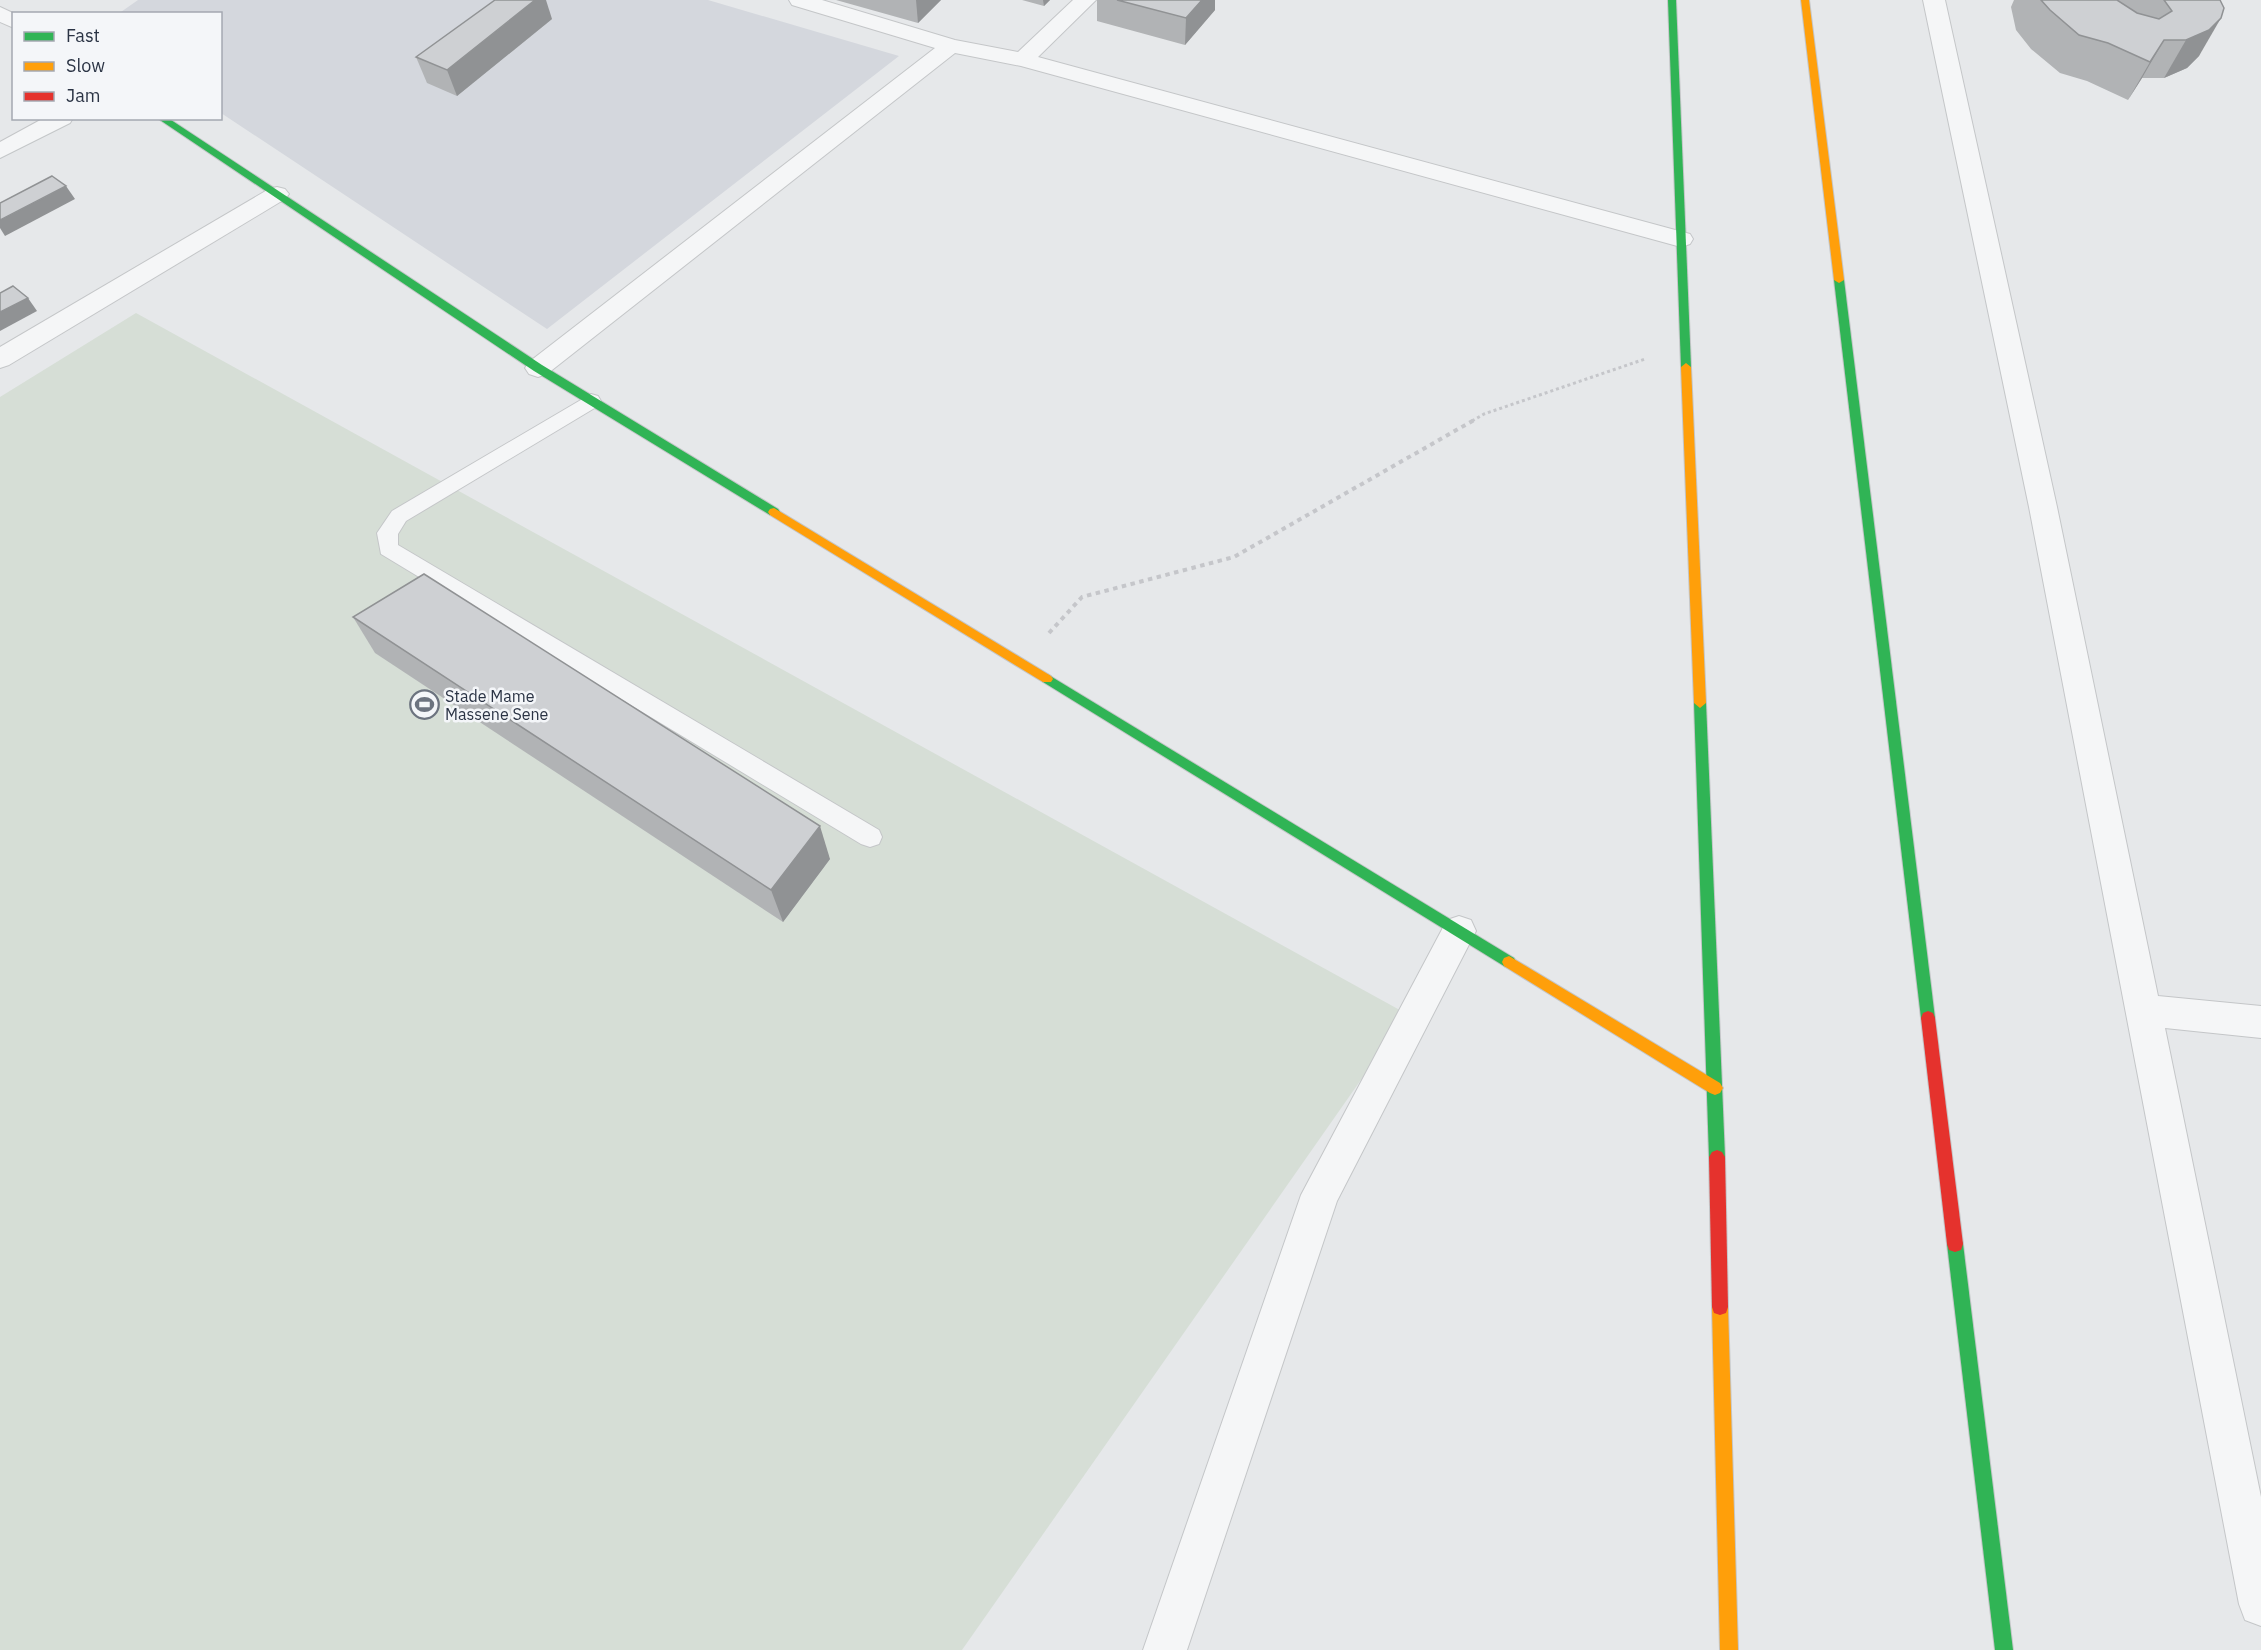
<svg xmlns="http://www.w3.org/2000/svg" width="2261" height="1650" font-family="'IBM Plex Sans',sans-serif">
<rect width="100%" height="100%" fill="#e6e8ea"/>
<path fill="#d4d7dd" d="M138,0H708L899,56L547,329L221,113L220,14H118Z"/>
<path fill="#d6ded6" d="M136,313L1407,1014L962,1650H0V397Z"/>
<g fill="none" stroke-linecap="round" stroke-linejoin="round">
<defs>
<path id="lane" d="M591,394L598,396L601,401L598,406L406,521L398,534V545L879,830L882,837L879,844L870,847L861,844L381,554L377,533L392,511Z"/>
<g id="street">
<path d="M789,0H822L955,40L1018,52L1073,0H1096L1038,57L1690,234L1693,239L1690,244L1681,247L1021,66L955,53L547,374L538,377L529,374L525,368L529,362L935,48L792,5Z"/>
<path d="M1923,0H1945L2057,507L2158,996L2261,1006V1038L2165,1028L2261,1497V1626L2245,1620L2239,1604L2029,507Z"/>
<path d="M0,7L15,14L14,28L0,22Z"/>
<path d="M44,118H73L70,123L0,158V142Z"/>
<path d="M277,187L285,189L289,194L285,199L9,365L0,368V347L269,189Z"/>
<path d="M1459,916L1471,920L1476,931L1337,1201L1187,1650H1143L1301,1195L1447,920Z"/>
</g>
<g id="fast">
<path d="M1668,0H1676L1691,367L1686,371L1681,367Z"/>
<path d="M157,118H168L542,365L778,509L780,512L778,515H770L534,371Z"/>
<path d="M1839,277L1844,280L1935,1018L1933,1023L1928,1025L1923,1023L1921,1018L1834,280Z"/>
<path d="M1047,674L1514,958L1516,962L1514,966L1509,968L1504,966L1043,682L1041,679Z"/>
<path d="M1700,698L1706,703L1725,1157L1722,1162L1717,1164L1712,1162L1709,1157L1694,703Z"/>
<path d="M1955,1236L1961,1238L1963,1244L2013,1650H1995L1947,1244L1949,1238Z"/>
</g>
<g id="slow">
<path d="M1801,0H1809L1844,280L1839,283L1834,280Z"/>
<path d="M1686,363L1691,367L1706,703L1700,708L1694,703L1681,367Z"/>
<path d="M774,508L1051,676L1053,679L1051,682H1043L770,515L768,512L770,509Z"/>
<path d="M1509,956L1720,1083L1723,1088L1720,1093L1715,1095L1710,1093L1504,966L1502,962L1504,958Z"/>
<path d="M1720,1299L1726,1301L1728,1307L1738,1650H1720L1712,1307L1714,1301Z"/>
</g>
<g id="jam">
<path d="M1928,1011L1933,1013L1935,1018L1963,1244L1961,1250L1955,1252L1949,1250L1947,1244L1921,1018L1923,1013Z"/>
<path d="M1717,1150L1722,1152L1725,1157L1728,1307L1726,1313L1720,1315L1714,1313L1712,1307L1709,1157L1712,1152Z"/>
</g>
</defs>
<use href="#lane" stroke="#c4c6c8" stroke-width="2"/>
<use href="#street" stroke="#c4c6c8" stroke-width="2"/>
<use href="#fast" stroke="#c4c6c8" stroke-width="2"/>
<use href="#slow" stroke="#c4c6c8" stroke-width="2"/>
<use href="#jam" stroke="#c4c6c8" stroke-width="2"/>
<path stroke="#c5c6ca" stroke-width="3" stroke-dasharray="3 3" stroke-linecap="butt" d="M1472,421L1484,414L1645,359"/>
<path stroke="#c5c6ca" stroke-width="4" stroke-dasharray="4.5 4.5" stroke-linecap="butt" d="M1049,633L1082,597L1234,557L1474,420"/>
<use href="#lane" fill="#f5f6f7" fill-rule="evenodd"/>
<use href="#street" fill="#f5f6f7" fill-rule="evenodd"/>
<use href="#fast" fill="#30b455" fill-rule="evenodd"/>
<use href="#slow" fill="#ff9f0a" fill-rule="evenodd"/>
<use href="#jam" fill="#e5322d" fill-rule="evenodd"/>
</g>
<g fill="#b1b3b5">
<path d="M836,0H941L918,23Z"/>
<path d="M1022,0H1050L1044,6Z"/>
<path d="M1097,0H1215V10L1185,45L1097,21Z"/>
<path d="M2014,0H2220L2199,56L2187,68L2164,78H2142L2128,100L2087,81L2060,73L2031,49L2016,30L2011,7Z"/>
<path d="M552,19L457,96L427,83L416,57Z"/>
<path d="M353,617L830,859L783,922L375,653Z"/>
</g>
<g fill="#909294">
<path d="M535,0H546L552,19L457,96L447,70Z"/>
<path d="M916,0H941L918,23Z"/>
<path d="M1043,0H1050L1044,6Z"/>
<path d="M1202,0H1215V10L1185,45L1186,18Z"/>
<path d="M2221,18L2199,56L2187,68L2164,78L2186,40Z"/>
<path d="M2164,40L2142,78L2128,100L2150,62Z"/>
<path d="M66,186L75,199L5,236L0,228V220Z"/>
<path d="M28,298L37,311L0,331V312Z"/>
<path d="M820,826L830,859L783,922L771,890Z"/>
</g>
<g fill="#ced0d3" stroke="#909294" stroke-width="1.5">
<path d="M495,0H535L447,70L416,57Z"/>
<path d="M1117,0H1202L1186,18Z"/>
<path d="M2041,0H2117L2137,13L2159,19L2172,11L2164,0H2220L2224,8L2221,18L2209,30L2186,40H2164L2150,62L2108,43L2079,35L2050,10Z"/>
<path d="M52,176L66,186L0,220V203Z"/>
<path d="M13,286L28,298L0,312V293Z"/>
<path d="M424,574L820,826L771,890L353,617Z"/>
</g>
<defs>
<symbol id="stadium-ring" viewBox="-11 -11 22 22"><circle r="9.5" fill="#f4f6f9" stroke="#6c737f" stroke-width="1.5"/><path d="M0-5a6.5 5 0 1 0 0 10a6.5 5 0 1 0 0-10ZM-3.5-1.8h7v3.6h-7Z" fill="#6c737f"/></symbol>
</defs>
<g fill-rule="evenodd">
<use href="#stadium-ring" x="408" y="688" width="33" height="33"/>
</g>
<g text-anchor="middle" stroke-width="5" stroke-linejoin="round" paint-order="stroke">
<g font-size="16" fill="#2b3445" stroke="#f4f6f9" text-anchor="start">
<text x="445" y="702">Stade Mame<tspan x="445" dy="18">Massene Sene</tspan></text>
</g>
</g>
<rect x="12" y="12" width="210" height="108" fill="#f4f6f9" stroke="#a4a8b1" stroke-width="1.5"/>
<rect x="24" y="32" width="30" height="9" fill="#30b455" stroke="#a4a8b1" stroke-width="1.5"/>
<text x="66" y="42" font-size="18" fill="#2b3445">Fast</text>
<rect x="24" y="62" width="30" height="9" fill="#ff9f0a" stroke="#a4a8b1" stroke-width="1.5"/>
<text x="66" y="72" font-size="18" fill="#2b3445">Slow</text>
<rect x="24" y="92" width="30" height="9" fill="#e5322d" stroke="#a4a8b1" stroke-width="1.5"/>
<text x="66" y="102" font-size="18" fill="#2b3445">Jam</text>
</svg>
